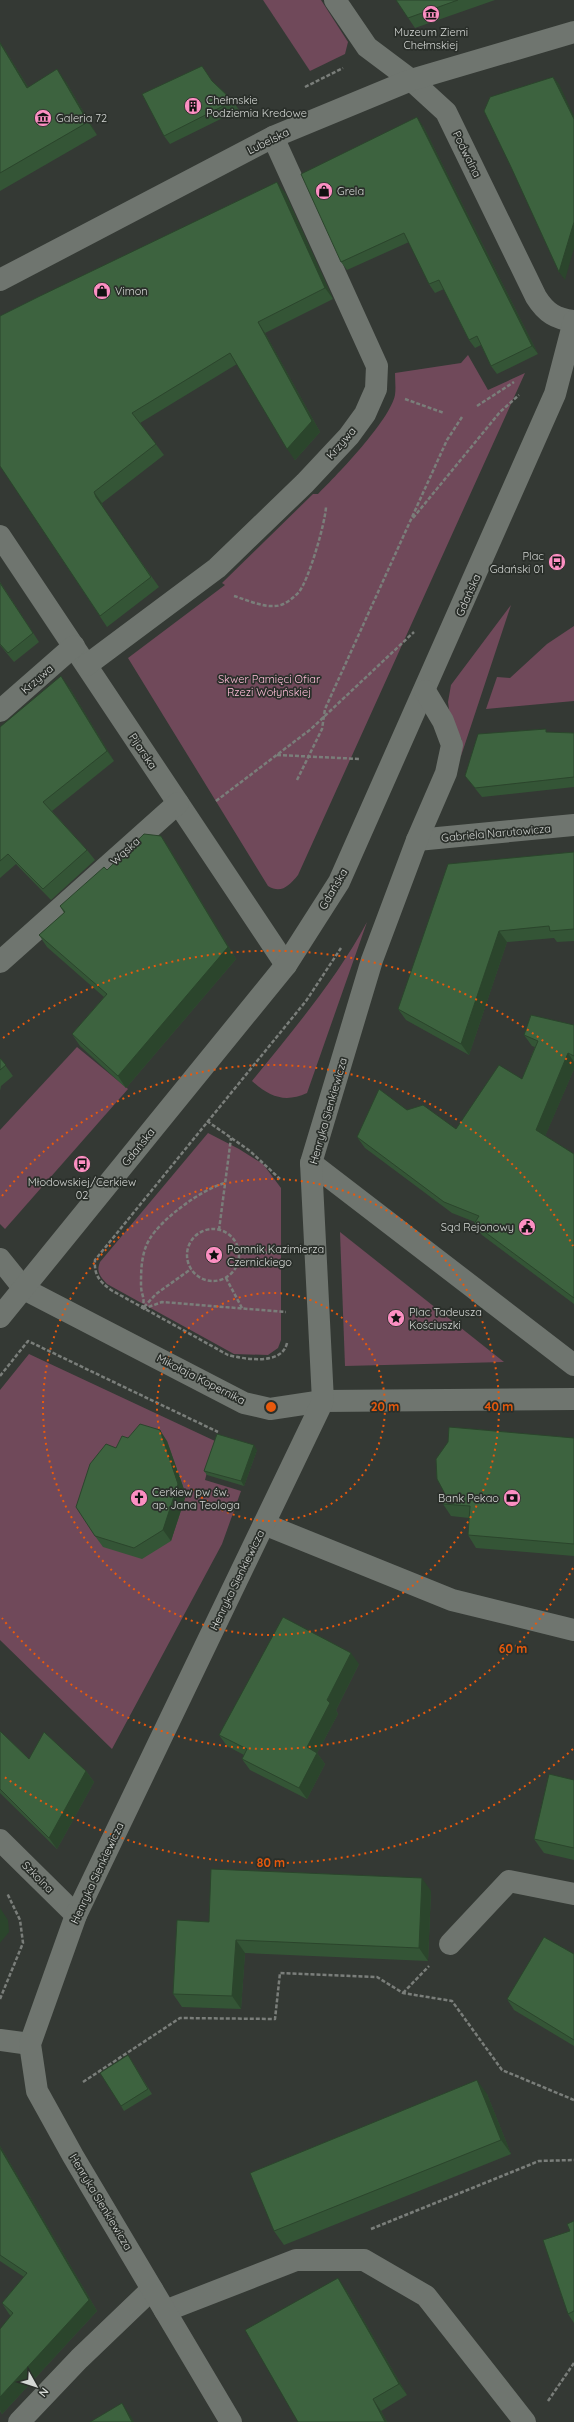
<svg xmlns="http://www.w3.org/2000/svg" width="574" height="2422" font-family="Quicksand,sans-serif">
<rect width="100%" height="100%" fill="#343934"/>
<g fill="#70495a">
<path d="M263,0H321L348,42L345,54L310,71Z"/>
<path d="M468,355L488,390L525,373L298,875C289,886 281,894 268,886L128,658L225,585L222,583L313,494H318C338,474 390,420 395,395C396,388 395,380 395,373L461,363Z"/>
<path d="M511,605L461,756L462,740L450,717L448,702L451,685Z"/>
<path d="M574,626V701L486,709L497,677L510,678L547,644Z"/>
<path d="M367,922L307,1093C285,1103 270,1097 252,1081C293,1030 336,980 367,922Z"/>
<path d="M77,1047L128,1089L5,1229L0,1224V1130Z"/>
<path d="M208,1133L239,1149L263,1164L281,1188V1340L278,1348L268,1355L234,1354L107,1284C100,1276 96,1272 100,1262Z"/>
<path d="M340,1232L504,1362L345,1366Z"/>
<path d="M29,1354L215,1441L205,1480L241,1491L222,1544L112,1749L0,1640V1390Z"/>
</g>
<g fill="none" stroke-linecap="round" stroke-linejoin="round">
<g stroke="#7a7e7a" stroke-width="2.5" stroke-dasharray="4 2" stroke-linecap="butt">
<path d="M305,87L343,68"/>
<path d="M405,399L444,413"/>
<path d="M477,406L514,382"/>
<path d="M413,518L500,412L519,395"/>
<path d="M234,596C247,600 262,607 275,606C284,606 293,598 299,592C309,579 325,524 326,507"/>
<path d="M277,755L360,759"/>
<path d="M297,780L322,729L325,709L447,440L462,417"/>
<path d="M216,801L311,729L414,632"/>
<path d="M207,1121L250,1151L280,1179"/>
<circle cx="213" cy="1255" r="26"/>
<path d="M219,1230L231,1138"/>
<path d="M239,1253L285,1252"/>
<path d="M226,1278L242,1308"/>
<path d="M144,1307L156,1294L191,1269"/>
<path d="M142,1309C146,1297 141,1296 141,1285C141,1278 141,1270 142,1263C143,1255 145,1247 149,1240C161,1219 202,1189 225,1183"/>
<path d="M143,1309L162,1302L286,1312"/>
<path d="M287,1343C282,1366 244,1359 228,1355L111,1290C99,1281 94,1275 95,1260L306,1001L341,948"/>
<path d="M0,1376L28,1341L218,1432"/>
<path d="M403,1993L429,1966"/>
<path d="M0,1999L23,1943L20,1920L7,1893"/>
<path d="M83,2082L180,2018L275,2019L280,1973L377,1977L403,1993L452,2001L502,2070L574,2100"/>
<path d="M371,2229L539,2161L574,2160"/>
<path d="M548,2401L574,2363"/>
</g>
<g stroke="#6f756f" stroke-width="22">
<path d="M335,0L367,47L411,80L446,112L536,297C546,313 556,319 574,321"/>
<path d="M0,280L273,137L411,80L574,32"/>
<path d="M0,536L286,965"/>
<path d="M87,665L217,568L305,483L349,436L365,414L376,389L377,366L273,137"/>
<path d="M0,711L74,646"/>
<path d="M417,840L574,825"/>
<path d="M0,962L178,803"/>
<path d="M311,1163L574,1365"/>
<path d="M0,1259L24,1289L244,1403L270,1409L323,1401L574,1399"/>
<path d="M0,1317L286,965L339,882L555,394L574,321"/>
<path d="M264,1524L452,1600L574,1630"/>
<path d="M0,1840L76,1915"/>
<path d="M450,1944L509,1881L574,1894"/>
<path d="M0,2040L30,2044"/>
<path d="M165,2311L296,2260H364L426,2296L525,2422"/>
<path d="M19,2422L79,2359L152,2289"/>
<path d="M231,2422L73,2156L37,2091L30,2044L76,1915L323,1401L311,1163L372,960L417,840L446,773L452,745L443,721L425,691"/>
</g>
</g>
<g fill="#345536">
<path d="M396,0H495L415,28Z"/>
<path d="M0,42L28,87L66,82L97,135L0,191Z"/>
<path d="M213,82L233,101L239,110L170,144L164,136Z"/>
<path d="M423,126L538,354L497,374L491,366L481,345L475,348L469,340L444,289L435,293L429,284L409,242L347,270L341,262Z"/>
<path d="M285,193L333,299L265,333L320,432L295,460L237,364L140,423L164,455L102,503L103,508L159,587L107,627L0,466Z"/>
<path d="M0,582L39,642L14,662L0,645Z"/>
<path d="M69,687L114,761L52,811L87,850L95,860L51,900L16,864L0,878V727Z"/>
<path d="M548,732L574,733V787L482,797L465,776Z"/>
<path d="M161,836L169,848L236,959L126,1088L80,1046L72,1034L104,997L47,947L39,935L64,913L60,906L107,870Z"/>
<path d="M574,852V941L557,942L554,938L507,942L469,1055L406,1020L398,1009Z"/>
<path d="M574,1025V1069L545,1136L574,1154V1304L482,1235L474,1224L475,1222L452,1213L365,1148L357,1137L407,1110L456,1129L522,1079L535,1047L532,1046L524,1035Z"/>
<path d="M0,1058L13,1076L1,1086L0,1091Z"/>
<path d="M128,1438L167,1441L186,1495L171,1541L142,1559L103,1547L95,1536L116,1448Z"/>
<path d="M574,1438V1556L476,1548L468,1535L469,1518L451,1516L443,1504Z"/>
<path d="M257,1450L244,1486L207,1475L204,1471Z"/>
<path d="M359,1664L336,1710L338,1714L317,1753L325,1764L307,1799L250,1770L242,1759L244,1755L227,1746L219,1735Z"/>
<path d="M0,1731L29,1759L86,1771L94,1782L57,1849L0,1793Z"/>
<path d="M574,1780V1860L544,1853L534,1839Z"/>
<path d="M431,1891L428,1961L245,1953L241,2009L182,2007L173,1994L209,1922Z"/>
<path d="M574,1954V2046L514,2010L507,1999Z"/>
<path d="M131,2060L152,2094L124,2111L121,2106Z"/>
<path d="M487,2094L511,2154L284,2245L274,2231Z"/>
<path d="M0,2146L97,2311L2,2414L0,2411V2329L11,2316L9,2314L2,2303L24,2277L0,2261Z"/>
<path d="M574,2221V2323L568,2314L570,2231Z"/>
<path d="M346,2290L407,2395L381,2411L387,2422H298Z"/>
</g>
<g fill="#2b452c">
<path d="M0,42L36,100L27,88L0,43Z"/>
<path d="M57,69L66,82L97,135L88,122Z"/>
<path d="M553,77L559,84L574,116V119Z"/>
<path d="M417,117L423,126L538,354L532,346Z"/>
<path d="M277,182L285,193L333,299L325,288Z"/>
<path d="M574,222V248L565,280L559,272Z"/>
<path d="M258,322L265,333L320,432L295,460L287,449Z"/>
<path d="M94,492L102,503L103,508L96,497Z"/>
<path d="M61,676L69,687L114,761L107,751Z"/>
<path d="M161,836L169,848L236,959L126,1088L118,1076Z"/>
<path d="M499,931L507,942L469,1055L461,1044Z"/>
<path d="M568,1053L574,1062V1069L543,1141L536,1130Z"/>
<path d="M160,1430L167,1441L186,1495L171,1541L163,1530Z"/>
<path d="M254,1445L257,1450L244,1486L241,1481Z"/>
<path d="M351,1653L359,1664L336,1710L338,1714L317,1753L325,1764L307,1799L299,1788L307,1747L327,1700Z"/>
<path d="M86,1771L94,1782L57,1849L49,1838Z"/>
<path d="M422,1878L431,1891L428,1961L419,1948Z"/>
<path d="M0,1908L8,1920L9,1932L0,1943Z"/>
<path d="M236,1940L245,1953L241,2009L232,1996Z"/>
<path d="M477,2080L487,2094L511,2154L501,2140Z"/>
<path d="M0,2146L97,2311L2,2414L0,2410V2397L89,2300L0,2148Z"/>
<path d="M338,2278L346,2290L407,2395L399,2384Z"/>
<path d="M373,2399L381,2411L387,2422H385Z"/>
<path d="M122,2403L132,2418L134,2422H132Z"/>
</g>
<g fill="#3d633f" stroke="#2b452c">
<path d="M396,0H458L408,18Z"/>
<path d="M0,43L27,88L57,69L88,122L0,173Z"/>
<path d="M202,66L212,81L233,101L164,136L142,94Z"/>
<path d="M553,77L574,119V222L559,272L511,167L484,111L490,97Z"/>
<path d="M417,117L532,346L491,366L477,336L469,340L439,280L429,284L404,233L341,262L301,174Z"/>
<path d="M277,182L325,288L258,322L312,421L287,449L230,353L132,413L156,444L94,492L96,497L151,577L100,616L0,466V316L40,296Z"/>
<path d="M0,583L33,633L8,653L0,644Z"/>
<path d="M61,676L107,751L43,802L87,850L43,889L8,854L0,861V727Z"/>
<path d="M546,729V732L574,733V777L475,788L465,776L478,734Z"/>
<path d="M144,834L161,836L228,947L118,1076L72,1034L107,994L39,935L65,912L60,906L104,867L107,870Z"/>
<path d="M574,852V929L550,931L549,926L499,931L461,1044L398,1009L448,864Z"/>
<path d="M531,1015L574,1025V1056L568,1053L536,1130L574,1154V1298L474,1224L479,1216L444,1202L357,1137L379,1089L407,1110L423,1105L456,1129L499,1065L522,1079L538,1041L524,1035Z"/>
<path d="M0,1058L6,1065L0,1070Z"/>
<path d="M140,1424L160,1430L178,1484L163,1530L134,1548L95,1536L76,1507L90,1464L106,1444L116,1448L122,1436L128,1438Z"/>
<path d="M449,1427L574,1438V1544L468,1535L470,1506L443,1504L444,1492L437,1479L436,1459L448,1442Z"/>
<path d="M217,1434L254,1445L241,1481L204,1471Z"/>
<path d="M283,1617L351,1653L327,1700L330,1703L307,1747L317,1753L299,1788L242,1759L247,1749L219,1735Z"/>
<path d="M0,1731L29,1759L44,1732L86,1771L49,1838L0,1789Z"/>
<path d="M549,1774L574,1780V1848L534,1839Z"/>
<path d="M211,1869L422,1878L419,1948L236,1940L232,1996L173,1994L177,1920L209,1922Z"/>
<path d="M544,1937L574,1954V2040L507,1999Z"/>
<path d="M128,2055L148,2089L121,2106L100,2073Z"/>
<path d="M477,2080L501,2140L274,2231L250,2173Z"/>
<path d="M0,2148L89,2300L0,2397V2329L13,2313L2,2303L27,2273L0,2255Z"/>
<path d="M574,2221V2311L568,2314L543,2240L570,2231L567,2224Z"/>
<path d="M338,2278L399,2384L373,2399L385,2422H298L245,2330Z"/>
<path d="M122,2403L132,2422H90Z"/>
</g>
<g fill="none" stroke="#e8590c" stroke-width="2" stroke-dasharray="2 4">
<circle cx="271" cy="1407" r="114"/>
<circle cx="271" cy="1407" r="228"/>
<path d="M573 1568A342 342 0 0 1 2 1618M2 1196A342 342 0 0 1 573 1246"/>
<path d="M573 1749A456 456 0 0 1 3 1776M3 1038A456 456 0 0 1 573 1065"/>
</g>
<defs>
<symbol id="museum-disc" viewBox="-11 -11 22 22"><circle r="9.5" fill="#fc8fc2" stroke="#2a2f2a"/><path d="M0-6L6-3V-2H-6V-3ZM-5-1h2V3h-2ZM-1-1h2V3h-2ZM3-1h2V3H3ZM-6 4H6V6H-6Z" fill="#111"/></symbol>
<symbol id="building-disc" viewBox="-11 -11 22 22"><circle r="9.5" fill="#fc8fc2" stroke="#2a2f2a"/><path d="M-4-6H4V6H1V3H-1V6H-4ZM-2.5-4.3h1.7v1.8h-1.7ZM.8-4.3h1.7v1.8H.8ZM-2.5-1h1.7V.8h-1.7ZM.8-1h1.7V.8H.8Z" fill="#111"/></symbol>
<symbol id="shop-disc" viewBox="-11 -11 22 22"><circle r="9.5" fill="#fc8fc2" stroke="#2a2f2a"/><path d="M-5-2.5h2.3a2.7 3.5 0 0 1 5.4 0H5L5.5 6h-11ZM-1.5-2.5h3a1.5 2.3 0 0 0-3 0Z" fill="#111"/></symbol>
<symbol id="bus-disc" viewBox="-11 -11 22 22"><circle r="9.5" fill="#fc8fc2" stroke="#2a2f2a"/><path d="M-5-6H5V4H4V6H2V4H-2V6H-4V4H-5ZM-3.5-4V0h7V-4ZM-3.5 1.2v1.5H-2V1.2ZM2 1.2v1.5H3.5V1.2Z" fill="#111"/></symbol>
<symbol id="civic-disc" viewBox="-11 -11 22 22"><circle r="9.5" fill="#fc8fc2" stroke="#2a2f2a"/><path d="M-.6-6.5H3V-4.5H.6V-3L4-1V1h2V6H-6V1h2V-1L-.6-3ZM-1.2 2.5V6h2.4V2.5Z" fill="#111"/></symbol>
<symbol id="sight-disc" viewBox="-11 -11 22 22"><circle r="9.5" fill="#fc8fc2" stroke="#2a2f2a"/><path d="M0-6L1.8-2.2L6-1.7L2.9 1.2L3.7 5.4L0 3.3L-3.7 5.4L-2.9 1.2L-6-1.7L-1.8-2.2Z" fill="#111"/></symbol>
<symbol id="church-disc" viewBox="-11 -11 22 22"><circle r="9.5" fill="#fc8fc2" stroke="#2a2f2a"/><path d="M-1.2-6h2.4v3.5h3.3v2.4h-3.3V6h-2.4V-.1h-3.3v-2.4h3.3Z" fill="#111"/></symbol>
<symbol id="bank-disc" viewBox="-11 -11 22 22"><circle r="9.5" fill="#fc8fc2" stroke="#2a2f2a"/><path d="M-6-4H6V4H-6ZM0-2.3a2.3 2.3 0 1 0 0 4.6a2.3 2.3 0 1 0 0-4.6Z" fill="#111"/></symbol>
</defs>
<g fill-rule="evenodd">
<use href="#museum-disc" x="421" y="4" width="20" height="20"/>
<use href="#building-disc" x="183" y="96" width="20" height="20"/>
<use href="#museum-disc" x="33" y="108" width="20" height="20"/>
<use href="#shop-disc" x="314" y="181" width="20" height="20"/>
<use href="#shop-disc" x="92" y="281" width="20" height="20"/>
<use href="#bus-disc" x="547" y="552" width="20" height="20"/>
<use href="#bus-disc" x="72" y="1154" width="20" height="20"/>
<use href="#civic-disc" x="517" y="1217" width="20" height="20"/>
<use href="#sight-disc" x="204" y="1245" width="20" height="20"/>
<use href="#sight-disc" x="386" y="1308" width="20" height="20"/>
<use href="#church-disc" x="129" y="1488" width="20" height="20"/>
<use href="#bank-disc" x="502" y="1488" width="20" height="20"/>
</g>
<g text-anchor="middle" stroke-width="3.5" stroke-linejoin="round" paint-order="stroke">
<g font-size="11" fill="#d4d7d4" stroke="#2a2f2a" text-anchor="start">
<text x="431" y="36" text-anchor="middle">Muzeum Ziemi<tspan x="431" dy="13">Chełmskiej</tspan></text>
<text x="206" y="104">Chełmskie<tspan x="206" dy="13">Podziemia Kredowe</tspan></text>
<text x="56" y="122">Galeria 72</text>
<text x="337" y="195">Grela</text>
<text x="115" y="295">Vimon</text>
<text x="544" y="560" text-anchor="end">Plac<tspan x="544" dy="13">Gdański 01</tspan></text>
<text x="82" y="1186" text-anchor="middle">Młodowskiej/Cerkiew<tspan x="82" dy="13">02</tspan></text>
<text x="514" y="1231" text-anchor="end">Sąd Rejonowy</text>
<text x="227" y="1253">Pomnik Kazimierza<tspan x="227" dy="13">Czernickiego</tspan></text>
<text x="409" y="1316">Plac Tadeusza<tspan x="409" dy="13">Kościuszki</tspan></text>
<text x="152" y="1496">Cerkiew pw św.<tspan x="152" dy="13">ap. Jana Teologa</tspan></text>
<text x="499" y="1502" text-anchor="end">Bank Pekao</text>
</g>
<g font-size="11" fill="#d4d7d4" stroke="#2a2f2a">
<text transform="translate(268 141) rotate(-26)" y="4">Lubelska</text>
<text transform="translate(467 154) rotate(64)" y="4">Podwalna</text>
<text transform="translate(341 443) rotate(-49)" y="4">Krzywa</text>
<text transform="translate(468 595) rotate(-66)" y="4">Gdańska</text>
<text transform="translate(37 679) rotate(-41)" y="4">Krzywa</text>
<text transform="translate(143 751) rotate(56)" y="4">Pijarska</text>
<text transform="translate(496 833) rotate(-5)" y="4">Gabriela Narutowicza</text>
<text transform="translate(125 851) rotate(-42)" y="4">Wąska</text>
<text transform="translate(333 889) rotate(-60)" y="4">Gdańska</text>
<text transform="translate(328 1111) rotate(-74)" y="4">Henryka Sienkiewicza</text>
<text transform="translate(138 1147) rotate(-51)" y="4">Gdańska</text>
<text transform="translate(201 1379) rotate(27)" y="4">Mikołaja Kopernika</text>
<text transform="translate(237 1580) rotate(-64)" y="4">Henryka Sienkiewicza</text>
<text transform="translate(97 1873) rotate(-65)" y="4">Henryka Sienkiewicza</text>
<text transform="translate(38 1877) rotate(45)" y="4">Szkolna</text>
<text transform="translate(101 2202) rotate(59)" y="4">Henryka Sienkiewicza</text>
</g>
<g font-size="11" fill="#ffbed9" stroke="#2a2f2a">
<text x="269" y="683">Skwer Pamięci Ofiar<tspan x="269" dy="13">Rzezi Wołyńskiej</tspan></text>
</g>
</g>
<circle cx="271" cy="1407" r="6" fill="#e8590c" stroke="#2a2f2a" stroke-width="2"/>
<g font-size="12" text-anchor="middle" font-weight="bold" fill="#e8590c" stroke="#2a2f2a" stroke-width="3.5" stroke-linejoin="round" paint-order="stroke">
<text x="385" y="1411">20 m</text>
<text x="499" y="1411">40 m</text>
<text x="513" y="1653">60 m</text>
<text x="271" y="1867">80 m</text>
</g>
<g transform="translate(36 2386) rotate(129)" stroke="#2a2f2a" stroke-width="3" paint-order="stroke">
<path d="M0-3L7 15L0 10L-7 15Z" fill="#d4d7d4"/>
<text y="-6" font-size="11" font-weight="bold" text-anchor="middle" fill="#d4d7d4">N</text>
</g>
</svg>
